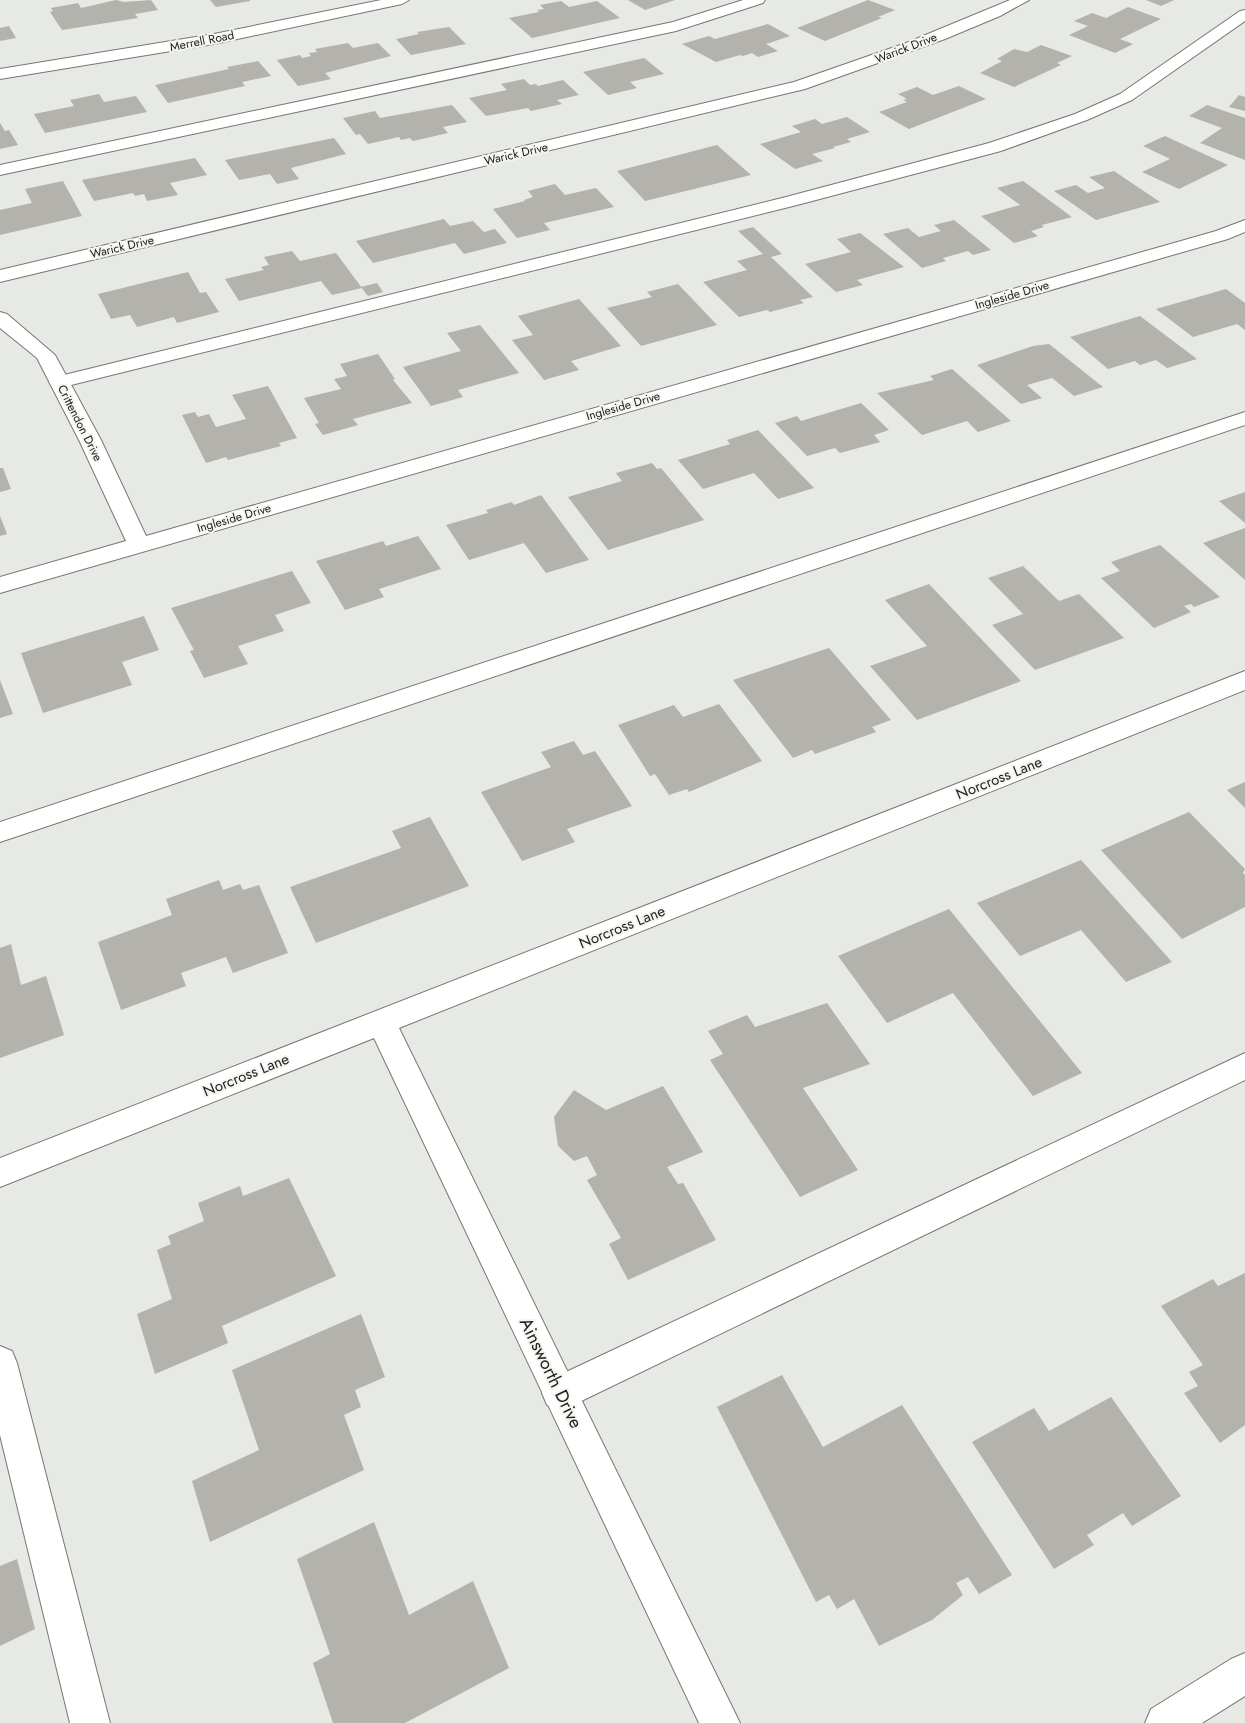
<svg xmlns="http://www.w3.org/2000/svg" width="1245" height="1723" font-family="Jost,sans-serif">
<rect width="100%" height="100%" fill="#e7e9e4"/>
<g fill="#b3b2ad">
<path d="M116,0L124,2L151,0L158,10L135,14L138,18L62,30L50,12L53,11L51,8L78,3L81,8Z"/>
<path d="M210,0H250V1L216,7Z"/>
<path d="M628,0H675L645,10Z"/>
<path d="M868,0L895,10L878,17L882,18L825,41L797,28Z"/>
<path d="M1146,0H1174L1161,6Z"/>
<path d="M561,1L569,7L597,1L620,18L532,38L509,18L539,12L537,10L544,9L540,5Z"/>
<path d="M1128,7L1161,19L1120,39L1133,44L1115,53L1069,35L1088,26L1074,21L1092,13L1106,18Z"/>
<path d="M768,24L790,36L766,44L778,51L758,57L752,53L743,56L740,55L716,62L682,44L709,36L715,39Z"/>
<path d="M9,26L16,38L0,41V28Z"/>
<path d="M449,27L466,44L411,55L396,39L419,34L417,32Z"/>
<path d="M348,43L353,48L378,43L391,56L325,73L331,79L298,86L277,60L300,55L302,58L311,56L309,53L317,52L315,49Z"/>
<path d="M1041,45L1072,56L1057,63L1061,65L1014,87L980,73L1002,61L997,59L1014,49L1027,52Z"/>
<path d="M644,58L664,74L630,82L637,88L608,95L583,72Z"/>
<path d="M258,61L271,76L242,82L245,86L168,103L155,85L229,69L227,67Z"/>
<path d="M524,79L530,85L536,84L538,86L563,80L579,95L557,100L562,104L531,111L528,108L486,116L469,98L507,90L501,84Z"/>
<path d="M959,86L986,99L909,129L879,112L907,102L903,100L907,99L898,94L917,87L933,95Z"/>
<path d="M99,94L104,102L136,96L147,112L45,133L34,114L74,106L70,100Z"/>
<path d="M1239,95L1245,97V111L1229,107Z"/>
<path d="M452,105L467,122L443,127L448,133L413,141L410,138L401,140L399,137L368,144L360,134L356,135L343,118L375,111L380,118Z"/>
<path d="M1207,105L1245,118V160L1200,143L1222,128L1189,116Z"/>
<path d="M847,117L870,132L847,139L851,142L833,147L835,148L812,154L823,161L795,169L760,144L801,132L792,126L815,119L822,124Z"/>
<path d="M0,123L5,131L9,130L18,145L0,149Z"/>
<path d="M1165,136L1228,165L1179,189L1142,172L1170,159L1143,146Z"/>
<path d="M334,138L346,154L291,168L299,179L277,184L270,174L239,180L225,160Z"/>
<path d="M717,145L751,175L645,201L617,171Z"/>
<path d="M195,158L207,175L170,183L178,195L147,201L144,194L135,196L133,193L94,201L82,180Z"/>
<path d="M1114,171L1160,202L1096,220L1054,191L1076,185L1088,193L1105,188L1089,177Z"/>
<path d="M63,181L82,216L0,235V210L32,203L25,189Z"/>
<path d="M1023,181L1072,217L1042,225L1044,227L1031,231L1038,236L1014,243L981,216L1020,205L997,188Z"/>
<path d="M555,184L565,195L596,188L614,207L544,223L550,230L517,238L493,209L525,201L524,200L533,197L528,191Z"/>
<path d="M444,219L450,226L473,221L484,232L495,229L507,243L464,254L455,243L373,263L356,241Z"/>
<path d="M954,220L991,250L973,255L968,251L943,258L946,261L922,268L883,234L908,228L919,237L941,231L934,225Z"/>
<path d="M753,227L782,254L771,257L813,297L800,300L804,303L770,312L767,310L739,317L703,282L747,270L737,261L763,254L738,231Z"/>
<path d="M860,233L904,267L857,280L863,285L836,292L805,264L851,252L837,239Z"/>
<path d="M292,251L300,261L336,253L362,288L332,295L321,281L239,301L225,279L264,270L261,267L269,265L264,257Z"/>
<path d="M188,272L200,293L206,292L219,312L177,323L174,317L137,327L130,315L111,319L98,294Z"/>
<path d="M377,283L383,292L368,296L361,287Z"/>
<path d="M678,284L717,325L641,346L607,308L652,297L647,292Z"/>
<path d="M1226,289L1245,303V330L1237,324L1193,337L1156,309Z"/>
<path d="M579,299L621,346L571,361L579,370L544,380L512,340L533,335L518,316Z"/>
<path d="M1140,316L1197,359L1167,368L1156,360L1140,365L1135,361L1108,369L1070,337Z"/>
<path d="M480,325L519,373L458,390L463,397L431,406L403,367L461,351L447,333Z"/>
<path d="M1049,344L1103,387L1074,396L1052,378L1027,385L1042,398L1021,404L977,365L1033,346Z"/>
<path d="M378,354L395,379L393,380L412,403L353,419L358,425L323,435L315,424L319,423L304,398L341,389L334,379L347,376L340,364Z"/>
<path d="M952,369L1011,421L978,432L967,421L922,435L877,393L934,380L930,376Z"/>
<path d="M268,386L297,438L279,443L281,446L228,460L226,457L206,463L182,415L195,412L198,417L209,414L216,427L246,419L232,395Z"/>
<path d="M861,403L889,430L874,435L880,442L840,453L835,448L807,456L775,423L797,416L801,421Z"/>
<path d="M758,430L814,488L778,499L754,473L703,489L678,460L730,444L727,440Z"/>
<path d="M652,463L657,469L661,468L704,520L608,550L568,497L622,481L616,473Z"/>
<path d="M0,468H3L11,489L0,492Z"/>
<path d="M1245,492V523L1219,501Z"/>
<path d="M541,495L589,560L546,573L524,543L469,560L446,525L488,513L486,510L512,502L514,505Z"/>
<path d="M0,516L7,534L0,536Z"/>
<path d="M1245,528V580L1203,543Z"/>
<path d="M418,536L441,569L379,589L384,597L345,610L316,561L383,541L386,546Z"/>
<path d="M1160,545L1220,597L1194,607L1191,604L1184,606L1191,612L1154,628L1101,578L1120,571L1111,562Z"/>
<path d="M1023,566L1059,601L1079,594L1124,638L1035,670L992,625L1023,614L988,578Z"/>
<path d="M292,571L311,603L275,615L284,631L238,646L248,664L204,678L190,651L194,650L171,608Z"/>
<path d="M929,584L1021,681L917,720L870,666L927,646L885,600Z"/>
<path d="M144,616L159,650L122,662L132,685L43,713L21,653Z"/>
<path d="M829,648L891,720L872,727L876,732L815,754L812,750L793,758L733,680Z"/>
<path d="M0,680L13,714L0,718Z"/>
<path d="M719,704L762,761L689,792L687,789L669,795L655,774L650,776L618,725L674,705L683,717Z"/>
<path d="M574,741L583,755L595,751L632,806L567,829L575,842L522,861L481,792L551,767L541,752Z"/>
<path d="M1245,782V808L1227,790Z"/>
<path d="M1189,812L1245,869L1243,873L1245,875V907L1182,939L1101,850Z"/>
<path d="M430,817L469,886L316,943L290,887L401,848L392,831Z"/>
<path d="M1081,860L1172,962L1126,982L1081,930L1020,956L977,903Z"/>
<path d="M219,880L223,890L240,884L243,890L259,885L288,953L233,973L226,957L181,973L186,986L121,1010L98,942L172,915L166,899Z"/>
<path d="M949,909L1082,1073L1033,1096L953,993L887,1023L838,956Z"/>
<path d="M11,944L21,985L46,976L64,1035L0,1058V948Z"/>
<path d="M827,1003L870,1064L803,1088L858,1170L800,1197L710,1060L723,1054L708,1031L747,1015L755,1027Z"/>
<path d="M663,1086L703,1152L667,1167L678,1184L683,1183L716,1240L628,1280L609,1244L621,1238L587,1180L597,1175L587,1156L574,1161L558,1146L554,1117L574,1090L606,1110Z"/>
<path d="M289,1178L336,1276L222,1326L228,1343L155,1374L137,1314L172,1299L157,1250L171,1244L168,1236L204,1221L198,1203L240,1186L243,1196Z"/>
<path d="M1245,1273V1425L1220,1443L1184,1393L1198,1386L1189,1372L1203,1365L1161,1306L1213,1279L1218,1286Z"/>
<path d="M361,1314L385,1377L355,1390L361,1407L344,1415L364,1470L210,1542L192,1481L259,1450L232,1370Z"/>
<path d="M782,1375L823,1447L902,1405L1012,1575L979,1594L968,1577L956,1583L963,1595L932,1620L879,1646L854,1599L837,1609L829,1595L816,1602L717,1407Z"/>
<path d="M1111,1397L1181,1496L1132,1526L1123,1513L1087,1535L1094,1545L1054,1569L972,1442L1034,1408L1049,1431Z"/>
<path d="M374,1522L409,1615L473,1581L509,1668L405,1723H333L313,1663L330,1654L297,1559Z"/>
<path d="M17,1559L35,1629L0,1646V1566Z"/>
</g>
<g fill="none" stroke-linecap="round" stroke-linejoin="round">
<defs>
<g id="service">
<path d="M743,0H765L763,3L676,31L0,175V165L673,22Z"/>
<path d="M1245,10V21L1132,100L1087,120L1001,151L797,205L59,388L52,386L49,382L52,378L786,197L989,143L1075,114L1120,94L1240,11Z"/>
<path d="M1245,412V425L0,842V822Z"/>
<path d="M1245,1053V1080L573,1405L560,1410L547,1405L542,1393L547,1381Z"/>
<path d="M0,1346L12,1351L17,1363L110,1723H70L0,1435Z"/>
</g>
<g id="minor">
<path d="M1010,0H1029L1000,16L945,39L805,89L0,282V270L794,82L906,43Z"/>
<path d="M1245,220V232L1228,239L0,593V577L126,541L79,440L37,358L0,328V312L7,314L55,355L101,440L146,536L1216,231Z"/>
<path d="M1245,671V690L399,1028L740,1723H699L374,1038L0,1187V1158Z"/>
<path d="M1245,1653V1696L1202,1723H1145L1151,1709L1231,1659Z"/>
</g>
<path id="tertiary" d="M381,0H409L402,4L214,44L0,79V69L214,34Z"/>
</defs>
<use href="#service" stroke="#757773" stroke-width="2"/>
<use href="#minor" stroke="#757773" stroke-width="2"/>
<use href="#tertiary" stroke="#757773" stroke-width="2"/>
<use href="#service" fill="#fff" fill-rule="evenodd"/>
<use href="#minor" fill="#fff" fill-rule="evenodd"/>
<use href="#tertiary" fill="#fff" fill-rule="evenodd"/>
</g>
<g text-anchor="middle" stroke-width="4" stroke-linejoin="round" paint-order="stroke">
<g font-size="12" fill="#20201f" stroke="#f4f6f1">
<text transform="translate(202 41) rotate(-11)" y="4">Merrell Road</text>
<text transform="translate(906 48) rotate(-21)" y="4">Warick Drive</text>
<text transform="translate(516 154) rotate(-13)" y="4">Warick Drive</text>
<text transform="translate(122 247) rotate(-13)" y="4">Warick Drive</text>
<text transform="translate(1012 295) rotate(-16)" y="4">Ingleside Drive</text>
<text transform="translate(623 406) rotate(-16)" y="4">Ingleside Drive</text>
<text transform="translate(80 423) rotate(63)" y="4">Crittendon Drive</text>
<text transform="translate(234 518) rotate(-16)" y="4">Ingleside Drive</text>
</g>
<g font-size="15" fill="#20201f" stroke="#f4f6f1">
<text transform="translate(999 778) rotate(-22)" y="5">Norcross Lane</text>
<text transform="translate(622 927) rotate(-22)" y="5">Norcross Lane</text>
<text transform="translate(246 1075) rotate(-22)" y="5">Norcross Lane</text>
</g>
<g font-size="18" fill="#20201f" stroke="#f4f6f1">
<text transform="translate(551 1373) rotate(64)" y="6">Ainsworth Drive</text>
</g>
</g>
</svg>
